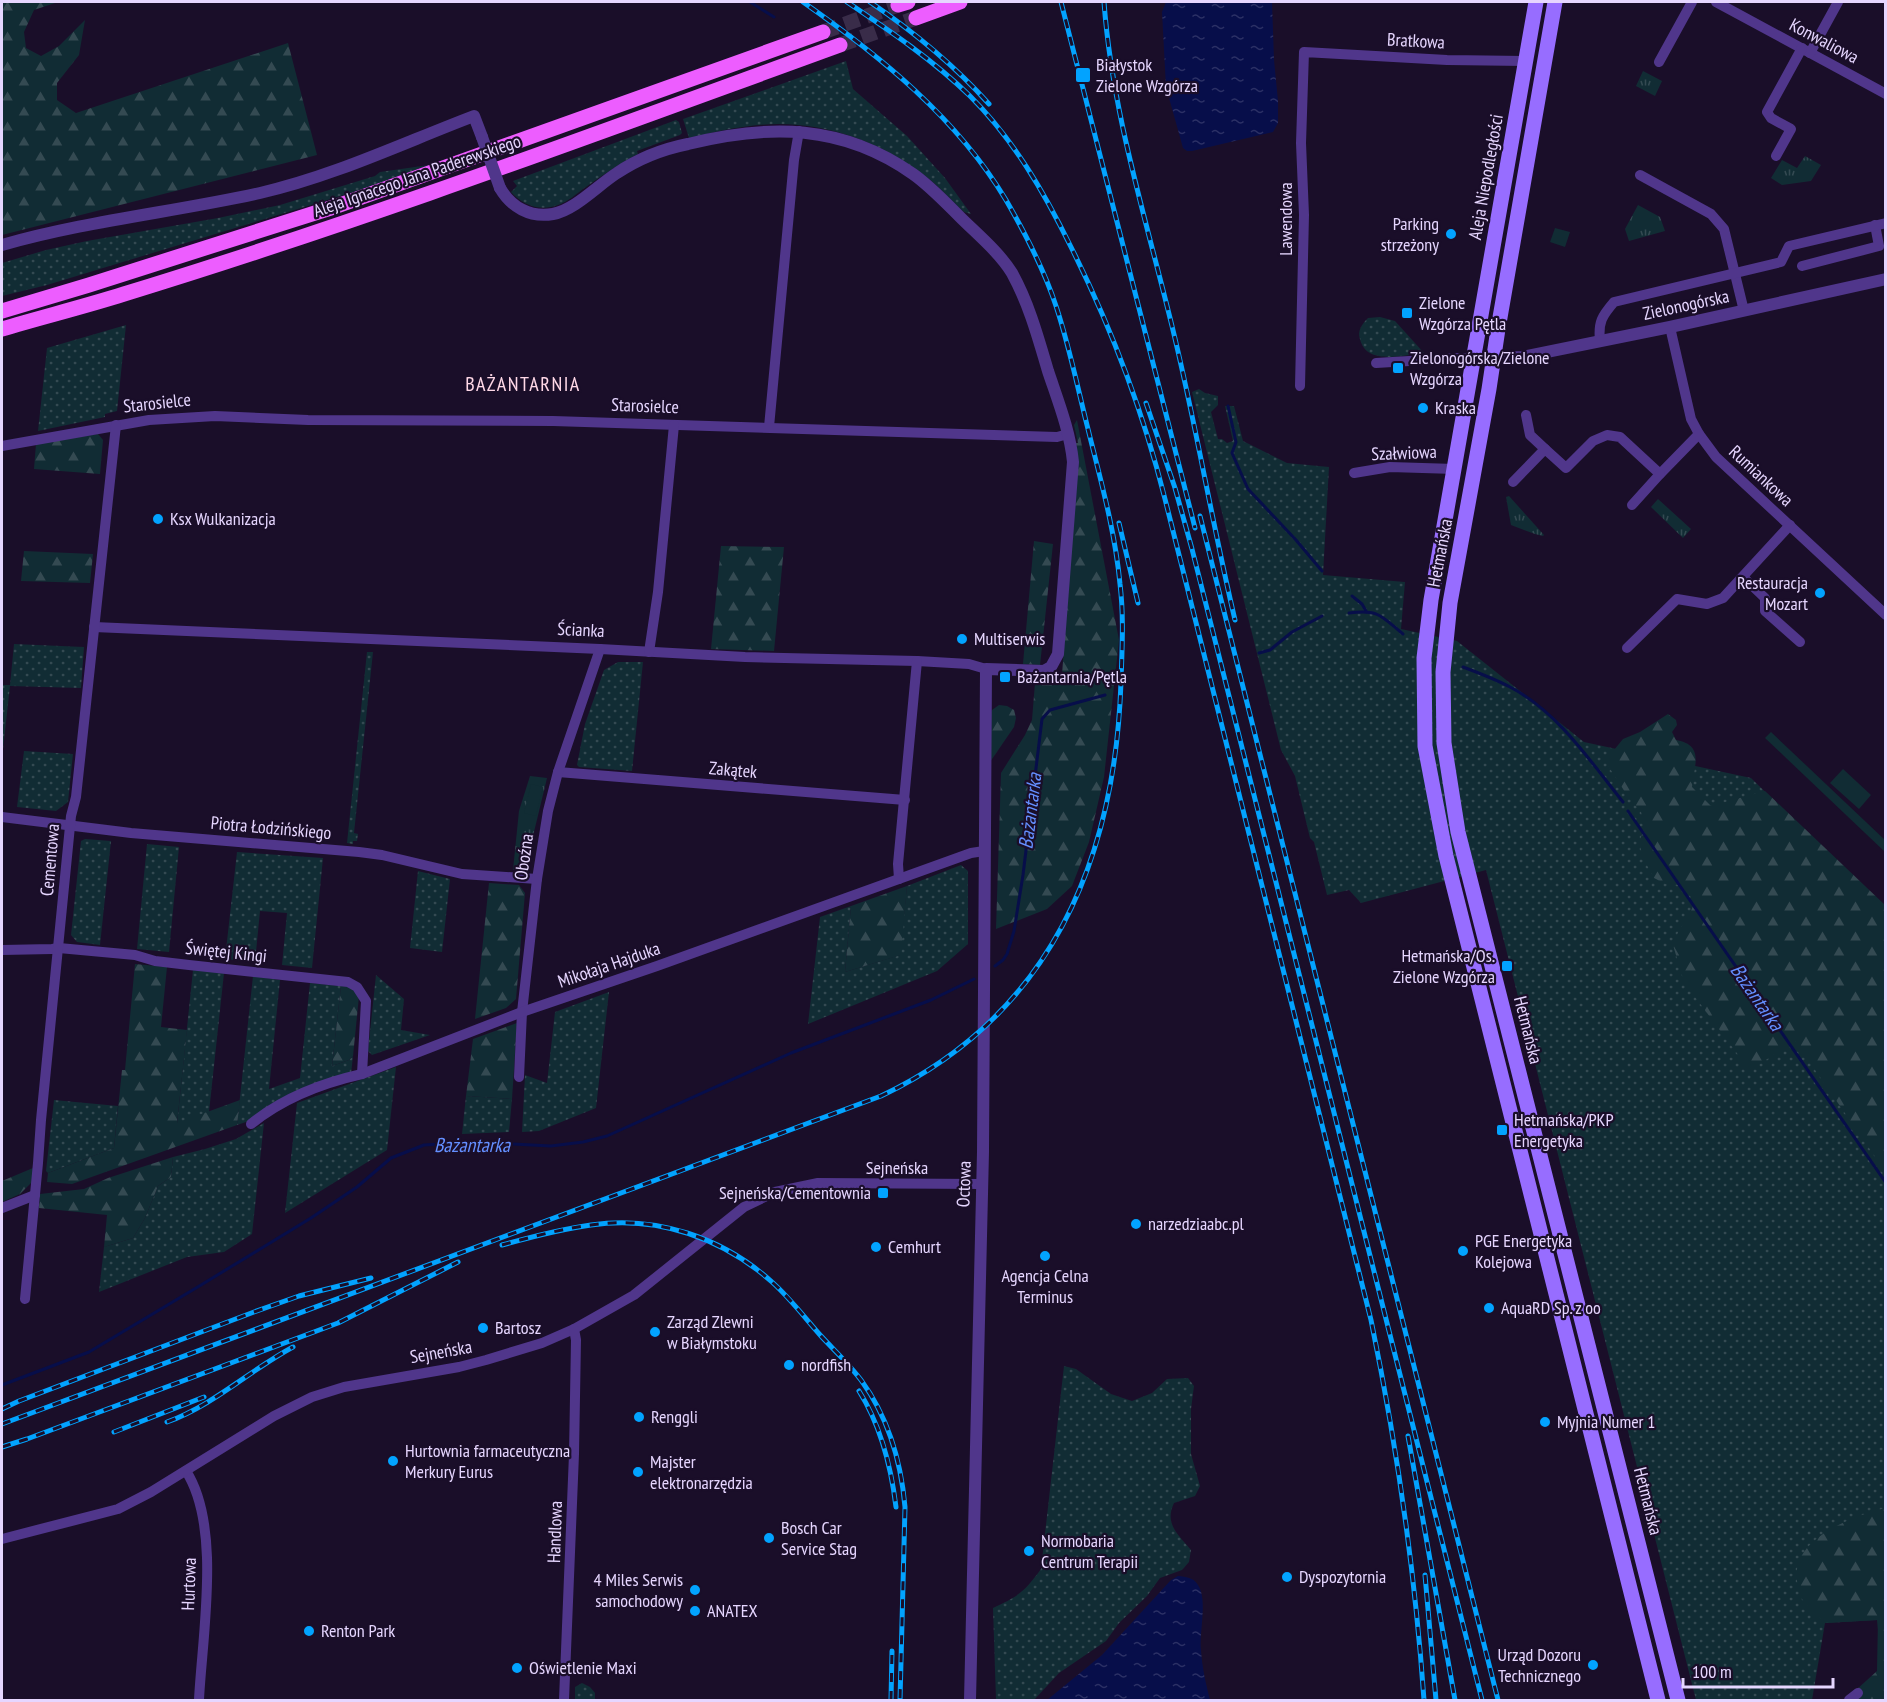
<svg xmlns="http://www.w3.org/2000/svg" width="1887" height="1702" font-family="'PT Sans Narrow',sans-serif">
<defs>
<pattern id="grass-dots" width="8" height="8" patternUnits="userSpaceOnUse" patternTransform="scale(1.5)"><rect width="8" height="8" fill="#112c34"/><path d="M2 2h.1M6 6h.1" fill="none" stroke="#344a52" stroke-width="1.8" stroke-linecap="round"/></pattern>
<pattern id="forest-firs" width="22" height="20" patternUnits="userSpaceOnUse" patternTransform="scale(1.5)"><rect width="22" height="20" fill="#112c34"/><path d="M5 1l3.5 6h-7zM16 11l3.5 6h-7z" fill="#344a52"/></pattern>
<pattern id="park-tufts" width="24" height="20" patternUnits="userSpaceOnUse" patternTransform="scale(1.5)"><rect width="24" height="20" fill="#112c34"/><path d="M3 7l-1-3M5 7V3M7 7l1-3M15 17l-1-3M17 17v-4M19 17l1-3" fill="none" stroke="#344a52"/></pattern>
<pattern id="water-ripples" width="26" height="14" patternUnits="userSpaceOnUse" patternTransform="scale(1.5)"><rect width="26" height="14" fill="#070e4a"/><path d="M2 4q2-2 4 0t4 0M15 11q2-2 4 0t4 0" fill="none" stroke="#2b3065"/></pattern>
</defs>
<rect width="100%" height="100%" fill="#1a0e29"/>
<g fill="url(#grass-dots)">
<path d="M846,61L853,89L907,136L945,178L971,214L964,212C951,200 939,186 924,175C873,136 807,116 743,127C725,129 707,134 689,138L683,119Z"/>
<path d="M676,120L679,122L682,133L680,135L637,151L638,154C620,163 603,175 586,187C577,193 568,202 558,205C540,212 523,205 511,192L517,186L513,181Z"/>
<path d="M429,165L357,191L47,285L2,296V263L46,250L87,241L218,218L280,205L375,176L380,172Z"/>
<path d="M1380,317L1395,321L1424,353C1404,355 1366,366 1360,339C1357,331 1362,324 1368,318Z"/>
<path d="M126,325L117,411L105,414V417L38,431L47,348Z"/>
<path d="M1199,389L1205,393L1218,396V405L1211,412L1218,439H1222L1227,443L1233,441L1225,406H1234L1243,441L1287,463L1329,467L1323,575L1405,582L1401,629L1457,641L1584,742L1751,778L1885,910V1700L1877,1620L1825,1623L1812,1700H1696L1486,870L1361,903L1349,890L1327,895L1314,842L1310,838L1295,776L1281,750L1192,392Z"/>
<path d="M14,644L84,647L81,688L10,686L3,749L2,685H10Z"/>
<path d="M367,652H373L354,833L358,834L357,841H353V844L347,843Z"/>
<path d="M618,662H643L632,771L579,767L577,765L585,724L604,670Z"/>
<path d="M24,751L73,754L68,802L56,811L17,807Z"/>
<path d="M85,839L111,841L100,945L77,942L71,935L81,841Z"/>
<path d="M147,844L179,847L169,952L137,949Z"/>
<path d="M237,852L323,858L312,968L282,965L287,913L260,911L255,962L225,959Z"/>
<path d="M961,865L968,871V944L937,971L808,1024L820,917L851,906L845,972L900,955L907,886Z"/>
<path d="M418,871L450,879L442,952L410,948Z"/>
<path d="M193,970L224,973L209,1112L177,1124Z"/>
<path d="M376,975L404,999L401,1030L430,1035L372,1055L368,1051Z"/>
<path d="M253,976L280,980L269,1089L300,1078L310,983L341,986L332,1066L349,1060L353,1056L351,1074L326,1080L269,1105L255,1119L237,1125Z"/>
<path d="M609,992L596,1108L539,1131L522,1132L525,1075L547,1083L555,1012Z"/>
<path d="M396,1067L387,1150L285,1213L297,1103Z"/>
<path d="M466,1096L512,1099L509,1132L462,1134Z"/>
<path d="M54,1100L118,1106L114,1148L48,1173L46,1171Z"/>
<path d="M264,1123L252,1234L224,1252L187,1257L99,1292L104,1247L133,1238L145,1218L158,1186L171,1177L173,1157L205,1149L236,1139Z"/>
<path d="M1064,1366L1076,1369L1111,1394L1132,1401L1152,1393L1167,1379L1188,1378L1194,1386L1191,1409V1454L1200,1486L1195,1496L1174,1503C1164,1524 1178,1534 1191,1550L1189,1562L1182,1570L1160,1578L1147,1596L1119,1623L1106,1641L1059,1673L1034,1700H996L993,1608C1019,1596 1024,1592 1041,1569Z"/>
<path d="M582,1683L590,1687L595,1693V1700H575V1687Z"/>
</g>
<g fill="url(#forest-firs)">
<path d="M2,2H58L34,10L24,32L26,48L41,56L59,46L85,20L79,55L57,83V100L76,113L288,43L317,155L2,235Z"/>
<path d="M1077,420L1119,640L1104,777L1089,842L1072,886L1047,909L996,929L1001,773L1025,735L1032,720L1035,683L1062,675L1077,463L1076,443H1078L1074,425Z"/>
<path d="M98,434L103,440L100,474L34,469L36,444Z"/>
<path d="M1034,541L1053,544L1040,665L1023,664Z"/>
<path d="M721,546L784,547L774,651L711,649Z"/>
<path d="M24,551L93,554L90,583L21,581Z"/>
<path d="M999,705L1007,706L1014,710L1016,718L1014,727L990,762V715L992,710Z"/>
<path d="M1668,714L1676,720L1677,725L1672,732L1676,740C1705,745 1694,766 1692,787L1711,806L1765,791L1885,905V1171L1795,1041L1755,1067L1745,1071L1739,1056L1684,982L1673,945L1679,930L1689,916L1693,906L1692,895L1682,885L1666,884L1654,878L1643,858L1639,842L1645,827L1641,812L1625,792L1605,761L1623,739L1640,732Z"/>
<path d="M489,883L519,885L525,893L516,999L506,1008L475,1019Z"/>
<path d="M907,886L901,955L845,972L851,906Z"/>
<path d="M135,964L167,967L161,1027L187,1030L177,1123L240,1100L237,1125L72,1184L47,1182L48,1173L114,1148L122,1070H125Z"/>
<path d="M341,986L353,987L359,996L353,1056L349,1060L332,1066Z"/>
<path d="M517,1023L512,1099L466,1096L473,1039Z"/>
<path d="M173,1157L171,1177L158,1186L145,1218L133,1238L104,1247L107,1215L39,1208L40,1194L84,1189L108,1178Z"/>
<path d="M33,1168L32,1182L20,1194L2,1202V1181Z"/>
<path d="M1885,1508V1700H1845L1877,1671L1878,1620L1825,1623C1817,1615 1808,1608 1802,1599C1800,1596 1799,1590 1798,1586C1786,1540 1851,1517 1885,1508Z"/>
</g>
<g fill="url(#park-tufts)">
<path d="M1643,71L1662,81L1655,96L1636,86Z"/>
<path d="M1805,156L1821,165L1811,181L1782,185L1771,178L1782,160L1797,168Z"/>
<path d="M1638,205L1660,217L1665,231L1629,241L1625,229Z"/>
<path d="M1509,496L1544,535L1543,536L1535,534L1511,525L1506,497Z"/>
<path d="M1658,499L1691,529L1683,538L1651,507Z"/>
<path d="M530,776L547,778L526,865L519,870H513L519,811Z"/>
</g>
<g fill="#112c34">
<path d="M1555,228L1570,232L1565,247L1550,242Z"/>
<path d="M1771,732L1885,840V852L1765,738Z"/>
<path d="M1843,769L1871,795L1859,809L1830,783Z"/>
<path d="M531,784L543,787L536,816L524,813Z"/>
</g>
<g fill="url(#water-ripples)">
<path d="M1166,2H1272L1274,60L1278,101V123L1273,132L1192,151H1187L1183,148L1166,87L1162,12Z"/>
<path d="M1178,1576C1186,1577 1193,1577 1198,1585C1208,1600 1199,1632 1201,1650C1202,1667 1206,1684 1210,1700H1047L1102,1655L1171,1580Z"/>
</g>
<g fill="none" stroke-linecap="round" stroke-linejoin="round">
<g stroke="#070e4a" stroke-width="3">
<path d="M750,2L774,17"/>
<path d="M1228,406L1236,442L1232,453L1248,489L1296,540L1322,571"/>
<path d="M1352,596L1362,604L1366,611"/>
<path d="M1349,613C1379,609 1381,616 1403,634"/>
<path d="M1259,653L1270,650L1292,632L1322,616"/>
<path d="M1463,667C1479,673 1495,679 1510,687C1558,712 1590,761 1623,802"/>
<path d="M1628,811L1886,1183"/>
<path d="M995,966L1003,960L1007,954L1014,931L1023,875L1042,719L1050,710L1105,695"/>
<path d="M2,1385L89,1352L201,1285L311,1218L357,1187L391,1158L424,1145L478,1142L551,1146L583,1142L607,1136L791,1053L931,1000L974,979"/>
</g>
<g stroke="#392c49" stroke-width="15" stroke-dasharray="15 8" stroke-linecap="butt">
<path d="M823,32L898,5"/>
<path d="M840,45L916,18"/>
</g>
<g stroke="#50368b" stroke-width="10">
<path d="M1716,2L1886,94"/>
<path d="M1810,53L1838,2"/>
<path d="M1659,62L1692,2"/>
<path d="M1776,156L1791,129L1771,118L1767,112L1802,48"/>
<path d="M1640,175L1711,214L1724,229L1744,311"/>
<path d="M1802,266L1879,246L1875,225"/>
<path d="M1670,327L1691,419L1699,434L1716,457L1886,615"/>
<path d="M1600,341C1598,322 1602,316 1614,302L1781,262L1789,246L1886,223"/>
<path d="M1376,363L1459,358L1474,359"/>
<path d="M1300,386L1304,215L1301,143L1304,52L1447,60L1525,61"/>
<path d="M1526,415L1530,435L1545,449"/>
<path d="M769,427L794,160L799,131"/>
<path d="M2,446L149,420L215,416L308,420L553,421L1057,437L1068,434"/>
<path d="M1354,473L1390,467L1455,469"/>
<path d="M1513,482L1545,449L1566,468L1593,441L1607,435L1620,437L1660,474L1699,434"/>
<path d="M1632,505L1660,474"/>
<path d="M1743,577L1765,598V611L1800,642"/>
<path d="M94,627L600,649L745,657L917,661L969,664L986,669"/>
<path d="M1627,648L1677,599L1707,604L1723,598L1790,525"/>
<path d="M649,652L658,592L674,425"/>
<path d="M558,772L905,800"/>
<path d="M2,817L131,833L359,852L382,855L462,874L537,879"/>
<path d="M899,879L898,864L917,661"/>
<path d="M2,950L52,949L59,948L135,955L155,961L189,965L348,982L357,987L366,1001L362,1074"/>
<path d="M519,1077L522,1012L537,879L548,811L558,772L600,649"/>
<path d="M251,1124C283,1098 322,1083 362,1074L522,1012L657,966L971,853L984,851"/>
<path d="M2,1208L35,1195"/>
<path d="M25,1299L38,1163L41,1120L71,816L76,797L116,425"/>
<path d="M186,1471C222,1527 202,1636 199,1700"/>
<path d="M2,1539L118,1509L151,1492L274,1416L312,1397L344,1387L459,1367L486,1360L542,1343L574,1329L634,1295L744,1207L775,1192L818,1183L981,1184"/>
<path d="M564,1700L574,1454L576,1340L574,1329"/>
<path d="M1849,1700L1858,1693"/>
</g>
<g stroke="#50368b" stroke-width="12">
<path d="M500,188C511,207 530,218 553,214C575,210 598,185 617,173C638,159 663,149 688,144C769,124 842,124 913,174C930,186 945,202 960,217C977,234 999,252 1012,273C1029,304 1038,337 1048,371C1058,401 1070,431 1073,462L1058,654L1051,667L1044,671L986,669L983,1152L970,1700"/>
<path d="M2,245C86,221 174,212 260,193C334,176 403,143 474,116L482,137"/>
<path d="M1474,359L1522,357L1670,327L1886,279"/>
</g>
<g stroke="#976dff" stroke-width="15">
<path d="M1536,2L1431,600L1424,658L1425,746L1446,856L1658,1700"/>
<path d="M1555,2L1498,329L1489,389L1450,603L1443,672L1444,743L1458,832L1678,1700"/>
</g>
<g stroke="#ed5dff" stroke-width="15">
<path d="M898,5L908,2"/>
<path d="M916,18L960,2"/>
<path d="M2,311L89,285L337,206L823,32"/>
<path d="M2,329C42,317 83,307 124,294C366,220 603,131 840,45"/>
</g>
<defs>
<g id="rail">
<path d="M847,2C890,31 933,60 970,96C1014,140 1044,192 1071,247C1111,327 1143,411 1165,499L1371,1320C1397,1446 1415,1572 1424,1700"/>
<path d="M870,2C914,32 954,65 989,104"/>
<path d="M1061,2L1195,528"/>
<path d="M1104,2C1112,112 1146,219 1172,326C1196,424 1212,523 1235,620"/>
<path d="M1146,403L1175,488L1192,549L1482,1700"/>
<path d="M1200,516L1498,1700"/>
<path d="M1119,523L1138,603"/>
<path d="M502,1245C531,1237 561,1229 591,1225C657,1215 723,1238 772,1282C790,1298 805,1318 821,1336C834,1350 849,1364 861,1380C888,1417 901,1461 905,1507L900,1700"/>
<path d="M859,1391C881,1426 891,1466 896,1507"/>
<path d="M2,1409L19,1401L254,1312L299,1296L371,1278"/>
<path d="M167,1422C214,1405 250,1370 293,1347"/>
<path d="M2,1424L881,1096C1050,1016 1115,861 1121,682C1122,649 1124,617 1120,584C1115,530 1100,478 1087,425C1077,385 1069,345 1056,306C1044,269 1025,233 1006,200C957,118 880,56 803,2"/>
<path d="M114,1432L204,1397"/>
<path d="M1408,1436L1455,1700"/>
<path d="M2,1447L27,1439L338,1323L458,1262"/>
<path d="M1425,1575L1436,1700"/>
<path d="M891,1700L892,1651"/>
</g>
</defs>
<use href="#rail" stroke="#02a3ff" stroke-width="5"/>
<use href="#rail" stroke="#1a0e29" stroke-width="3" stroke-dasharray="9" stroke-linecap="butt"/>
<path stroke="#50368b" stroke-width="12" d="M482,137L500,188"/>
</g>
<g fill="#02a3ff" stroke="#1a0e29" stroke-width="2">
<rect x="1075" y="67" width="16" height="16" rx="3"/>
<circle cx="1451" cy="234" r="6"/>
<rect x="1401" y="307" width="12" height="12" rx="3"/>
<rect x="1392" y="362" width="12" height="12" rx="3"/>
<circle cx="1423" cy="408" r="6"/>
<circle cx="158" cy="519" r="6"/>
<circle cx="1820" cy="593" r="6"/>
<circle cx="962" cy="639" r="6"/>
<rect x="999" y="671" width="12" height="12" rx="3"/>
<rect x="1501" y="960" width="12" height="12" rx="3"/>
<rect x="1496" y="1124" width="12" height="12" rx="3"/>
<rect x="877" y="1187" width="12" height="12" rx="3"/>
<circle cx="1136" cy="1224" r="6"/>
<circle cx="876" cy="1247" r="6"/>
<circle cx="1463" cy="1251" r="6"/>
<circle cx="1045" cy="1256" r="6"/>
<circle cx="1489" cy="1308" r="6"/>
<circle cx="483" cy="1328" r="6"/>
<circle cx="655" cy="1332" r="6"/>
<circle cx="789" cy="1365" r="6"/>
<circle cx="639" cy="1417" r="6"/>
<circle cx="1545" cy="1422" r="6"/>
<circle cx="393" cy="1461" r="6"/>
<circle cx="638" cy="1472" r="6"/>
<circle cx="769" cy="1538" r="6"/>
<circle cx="1029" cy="1551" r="6"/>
<circle cx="1287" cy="1577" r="6"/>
<circle cx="695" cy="1590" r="6"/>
<circle cx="695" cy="1611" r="6"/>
<circle cx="309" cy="1631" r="6"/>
<circle cx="1593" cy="1665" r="6"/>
<circle cx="517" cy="1668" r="6"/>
</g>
<g text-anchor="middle" stroke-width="4.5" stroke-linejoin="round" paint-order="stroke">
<g font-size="18" fill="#e6d6ff" stroke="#1a0e29">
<text transform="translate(1416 41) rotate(3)" y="6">Bratkowa</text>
<text transform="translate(1824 41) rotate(28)" y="6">Konwaliowa</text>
<text transform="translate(417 176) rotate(-19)" y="6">Aleja Ignacego Jana Paderewskiego</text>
<text transform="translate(1486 177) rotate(-80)" y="6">Aleja Niepodległości</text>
<text transform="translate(1286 219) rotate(-90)" y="6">Lawendowa</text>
<text transform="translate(1686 305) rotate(-12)" y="6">Zielonogórska</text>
<text transform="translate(157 403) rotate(-6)" y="6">Starosielce</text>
<text transform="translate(645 406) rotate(2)" y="6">Starosielce</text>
<text transform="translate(1404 453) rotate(-2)" y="6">Szałwiowa</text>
<text transform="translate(1761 476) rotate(43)" y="6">Rumiankowa</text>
<text transform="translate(1440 553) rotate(-79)" y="6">Hetmańska</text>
<text transform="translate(581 630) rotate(3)" y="6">Ścianka</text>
<text transform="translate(733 770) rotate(5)" y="6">Zakątek</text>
<text transform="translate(271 828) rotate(5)" y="6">Piotra Łodzińskiego</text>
<text transform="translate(524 857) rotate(-82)" y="6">Oboźna</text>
<text transform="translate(50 860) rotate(-85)" y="6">Cementowa</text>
<text transform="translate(226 952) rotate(6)" y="6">Świętej Kingi</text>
<text transform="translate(609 965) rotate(-19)" y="6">Mikołaja Hajduka</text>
<text transform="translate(1528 1030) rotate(76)" y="6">Hetmańska</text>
<text x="897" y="1174">Sejneńska</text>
<text transform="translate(964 1184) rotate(-88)" y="6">Octowa</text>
<text transform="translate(441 1352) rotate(-10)" y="6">Sejneńska</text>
<text transform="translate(1648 1501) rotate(76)" y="6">Hetmańska</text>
<text transform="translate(555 1532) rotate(-88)" y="6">Handlowa</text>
<text transform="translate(189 1584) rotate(-88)" y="6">Hurtowa</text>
</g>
<g font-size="18" fill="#e6d6ff" stroke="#1a0e29" text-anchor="start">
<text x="1096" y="71">Białystok<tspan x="1096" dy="21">Zielone Wzgórza</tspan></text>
<text x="1439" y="230" text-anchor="end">Parking<tspan x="1439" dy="21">strzeżony</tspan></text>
<text x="1419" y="309">Zielone<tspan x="1419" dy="21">Wzgórza Pętla</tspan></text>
<text x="1410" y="364">Zielonogórska/Zielone<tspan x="1410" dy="21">Wzgórza</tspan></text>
<text x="1435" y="414">Kraska</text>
<text x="170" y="525">Ksx Wulkanizacja</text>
<text x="1808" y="589" text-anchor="end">Restauracja<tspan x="1808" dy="21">Mozart</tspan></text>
<text x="974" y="645">Multiserwis</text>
<text x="1017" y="683">Bażantarnia/Pętla</text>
<text x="1495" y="962" text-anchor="end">Hetmańska/Os.<tspan x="1495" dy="21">Zielone Wzgórza</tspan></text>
<text x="1514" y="1126">Hetmańska/PKP<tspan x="1514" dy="21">Energetyka</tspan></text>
<text x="871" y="1199" text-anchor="end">Sejneńska/Cementownia</text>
<text x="1148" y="1230">narzedziaabc.pl</text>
<text x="1475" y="1247">PGE Energetyka<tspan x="1475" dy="21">Kolejowa</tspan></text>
<text x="888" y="1253">Cemhurt</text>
<text x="1045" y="1282" text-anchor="middle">Agencja Celna<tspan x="1045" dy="21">Terminus</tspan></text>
<text x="1501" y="1314">AquaRD Sp. z oo</text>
<text x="667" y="1328">Zarząd Zlewni<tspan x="667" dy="21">w Białymstoku</tspan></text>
<text x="495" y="1334">Bartosz</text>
<text x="801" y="1371">nordfish</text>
<text x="651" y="1423">Renggli</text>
<text x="1557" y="1428">Myjnia Numer 1</text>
<text x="405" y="1457">Hurtownia farmaceutyczna<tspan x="405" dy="21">Merkury Eurus</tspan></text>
<text x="650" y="1468">Majster<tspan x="650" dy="21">elektronarzędzia</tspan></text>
<text x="781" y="1534">Bosch Car<tspan x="781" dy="21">Service Stag</tspan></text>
<text x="1041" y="1547">Normobaria<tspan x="1041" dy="21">Centrum Terapii</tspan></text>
<text x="1299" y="1583">Dyspozytornia</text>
<text x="683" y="1586" text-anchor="end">4 Miles Serwis<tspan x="683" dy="21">samochodowy</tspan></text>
<text x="707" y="1617">ANATEX</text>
<text x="321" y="1637">Renton Park</text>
<text x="1581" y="1661" text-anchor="end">Urząd Dozoru<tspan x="1581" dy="21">Technicznego</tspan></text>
<text x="529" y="1674">Oświetlenie Maxi</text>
</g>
<g font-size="20" letter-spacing="1.5" fill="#ffd8e7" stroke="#1a0e29">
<text x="523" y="391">BAŻANTARNIA</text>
</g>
<g font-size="20" font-style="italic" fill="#648fff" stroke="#1a0e29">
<text transform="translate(1030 811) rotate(-83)" y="7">Bażantarka</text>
<text transform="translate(1757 997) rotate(55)" y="7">Bażantarka</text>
<text x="472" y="1152">Bażantarka</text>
</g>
</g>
<rect width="1887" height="1702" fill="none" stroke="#e6d6ff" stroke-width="6"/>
<path d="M1683 1678v9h150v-9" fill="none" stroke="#e6d6ff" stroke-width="3"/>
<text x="1692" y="1678" font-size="18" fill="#e6d6ff" stroke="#1a0e29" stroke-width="4.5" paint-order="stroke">100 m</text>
</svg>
